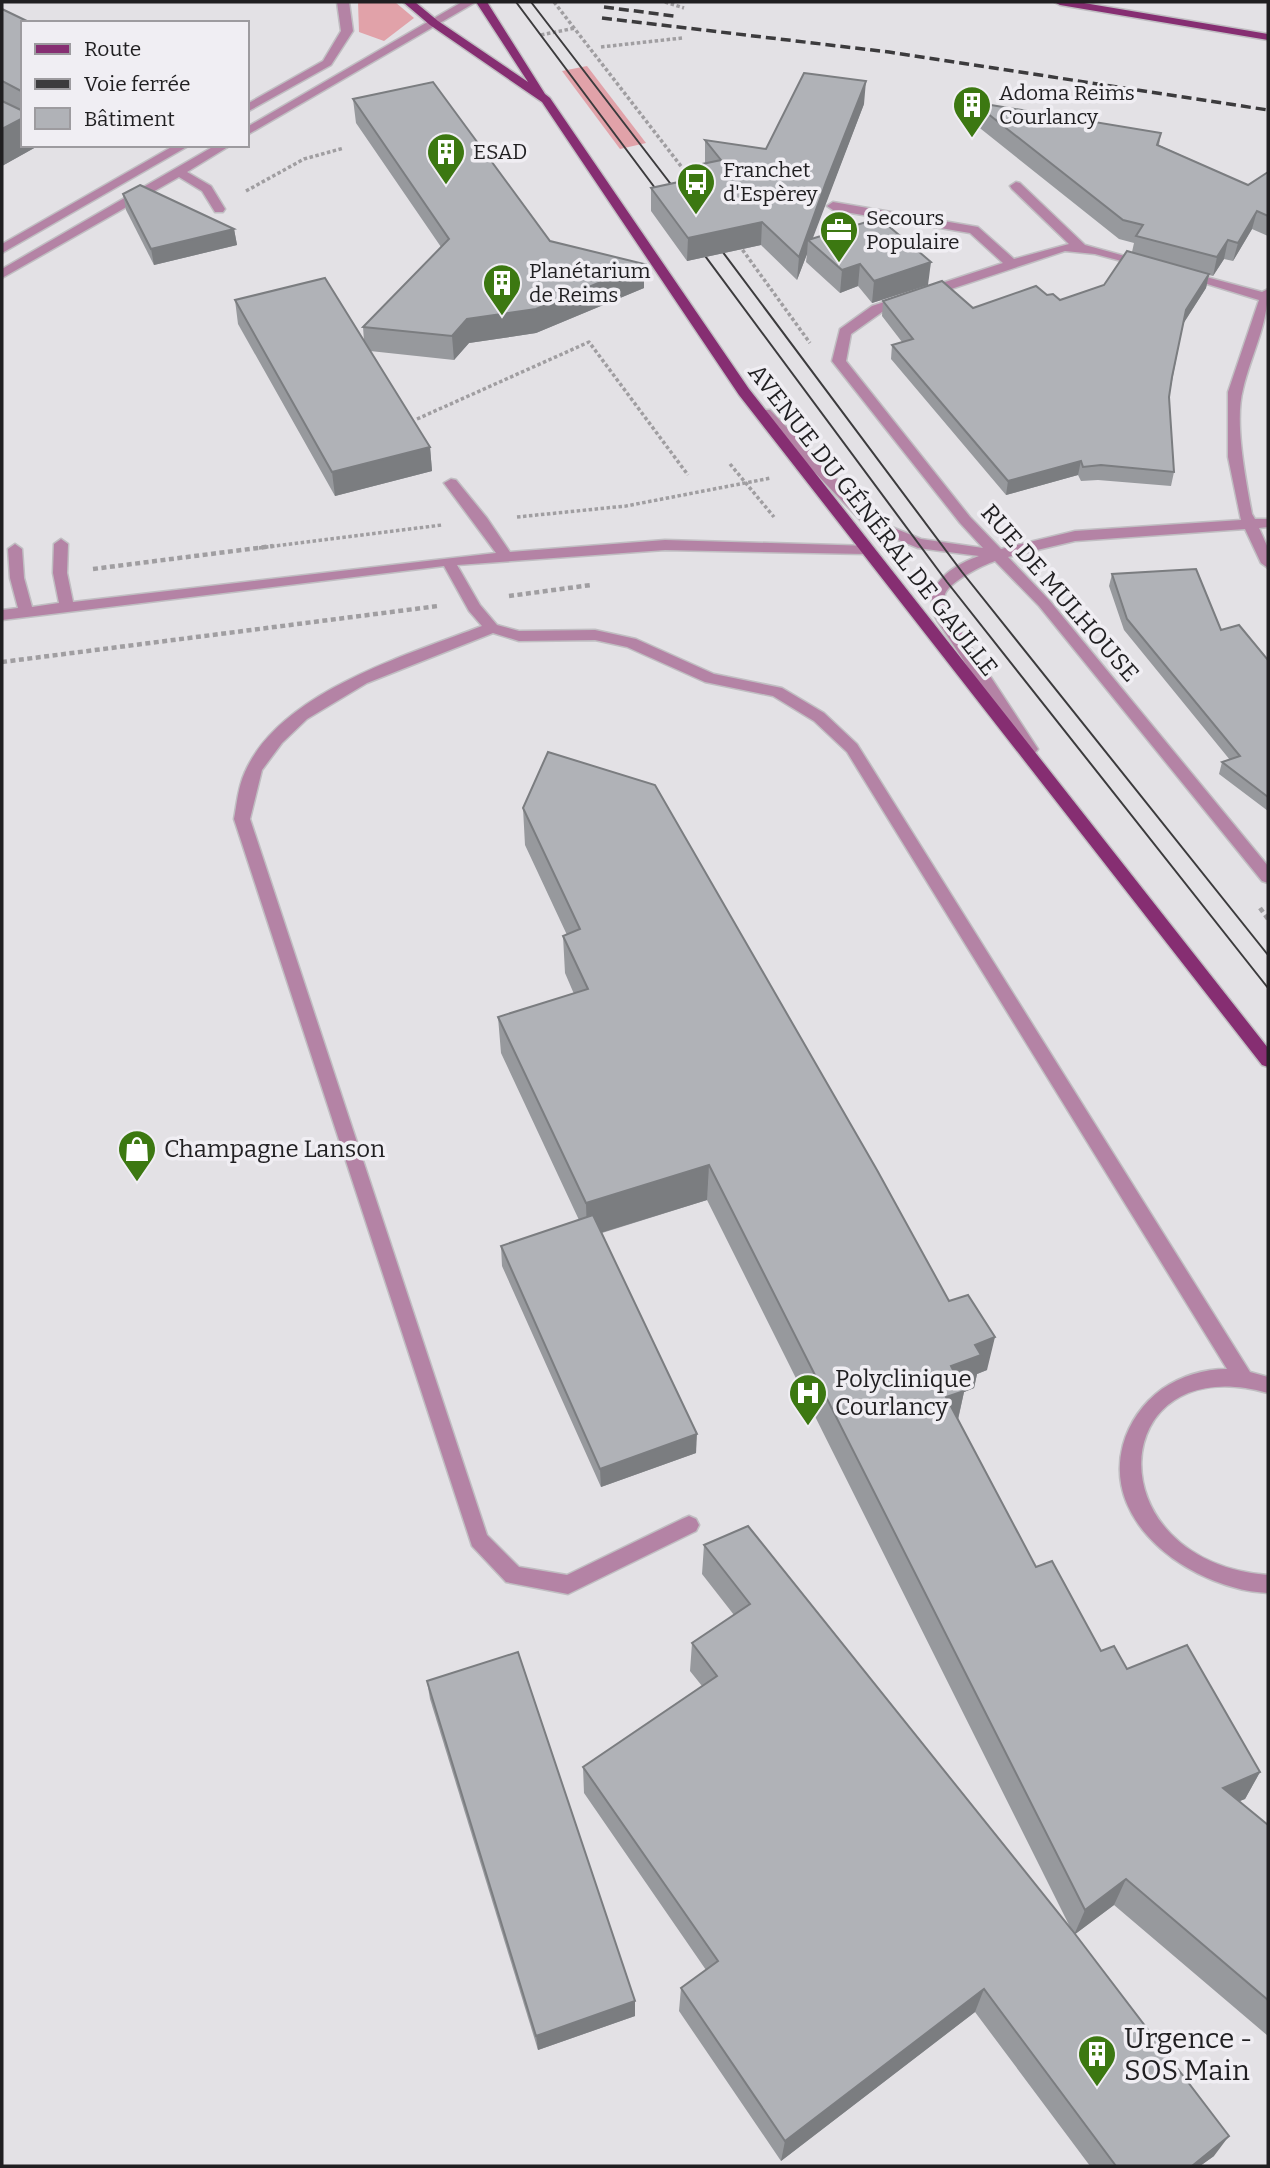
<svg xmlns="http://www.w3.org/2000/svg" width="1270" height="2168" font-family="Bitter,serif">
<rect width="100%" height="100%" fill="#e3e1e5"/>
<g fill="#e1a2a9">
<path d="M358,2H395L414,18L384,41L359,32Z"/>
<path d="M587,66L646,143L620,149L562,71Z"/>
</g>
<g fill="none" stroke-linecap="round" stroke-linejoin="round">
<defs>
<g id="minor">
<path d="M337,2H349L353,31L331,65L247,112V104L323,61L341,31Z"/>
<path d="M462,2H476L247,135V127Z"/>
<path d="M175,145H190L2,253V244Z"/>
<path d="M216,145H231L187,172L211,186L225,209L223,212H215L202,191L179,177L2,278V269Z"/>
<path d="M1016,182L1020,183L1085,245L1150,263L1144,267L1095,254L1065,251L882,312L851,334L846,361L970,517L1001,549L1075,531L1241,520L1228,457V392L1259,300L1178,275L1184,271L1262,292L1268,289C1268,325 1251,355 1243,389C1234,422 1246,481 1252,514L1255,519H1268V527L1259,528L1268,548V568L1261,563L1245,529L1075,541L1008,557L1049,600L1268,866V883L1262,881L1039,606L995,561C983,565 950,581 945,594C944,598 945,602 944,606L1038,749L1035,753H1025L938,622C919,589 948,567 979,556L918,548L867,527L758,413L760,410H770L877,521L921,539L983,548L960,523L832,361L840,329L872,306L1003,263L970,233L833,210L827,206L833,202L978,227L1014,259L1069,244L1012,189L1010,186Z"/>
<path d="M451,479L456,480L487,518L510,552L665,540L871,546L873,549L866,554L665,550L457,565L480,605L497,625L519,631L595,630L636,639L714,674L782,688L824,713L857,744L1250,1372L1268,1377V1393C1105,1347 1093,1561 1268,1575V1593C1198,1590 1101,1528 1123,1445C1129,1423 1143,1403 1162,1389C1181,1376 1204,1369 1227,1369L847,752L814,721L773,696L705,682L627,647L595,640L519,641L493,633L367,683L307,719L282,743L262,770L250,819L487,1535L519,1567L567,1575L682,1519L689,1516L696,1519L699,1525L696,1531L568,1594L506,1582L472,1546L234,819C237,803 238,787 245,772C280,692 407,655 482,626L469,611L444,566L2,620V610L18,608L10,578L8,549L15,544L22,549L24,578L32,607L59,603L53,573L54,544L61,539L68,544L67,573L73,602L496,553L444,483Z"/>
</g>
<g id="major">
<path d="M403,2H415L438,21L528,82L476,2H487L545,94L550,98L749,389L1268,1048V1067L1262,1065L739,395L542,102L430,25Z"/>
<path d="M1054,2H1078L1268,34V40L1060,5Z"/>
</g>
</defs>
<use href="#minor" stroke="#c0bec2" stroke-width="3"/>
<use href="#major" stroke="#c0bec2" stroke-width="3"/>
<g stroke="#a09ea1" stroke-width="3.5" stroke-dasharray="3.5 2.5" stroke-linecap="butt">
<path d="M554,2L691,179"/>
<path d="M665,2L684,8"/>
<path d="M541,35L575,28"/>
<path d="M601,47L682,38"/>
<path d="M246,191L304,159L344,148"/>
<path d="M739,245L810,343"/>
<path d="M417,419L589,342L688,475"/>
<path d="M730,464L774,517"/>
<path d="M517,517L626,506L771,478"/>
<path d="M259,548L442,525"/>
</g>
<g stroke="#a09ea1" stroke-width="4.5" stroke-dasharray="5 3.5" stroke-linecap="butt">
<path d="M93,569L273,546"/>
<path d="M509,596L591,585"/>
<path d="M2,662L438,606"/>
<path d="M1260,908L1268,919"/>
</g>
<use href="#minor" fill="#b483a5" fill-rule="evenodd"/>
<use href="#major" fill="#862e72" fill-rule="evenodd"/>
<g stroke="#3c3b3d" stroke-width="2">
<path d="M516,2L667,204"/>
<path d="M531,2L683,200"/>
<path d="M713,239L962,572L1268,955"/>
<path d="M694,241L947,582L1268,988"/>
</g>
<g stroke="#3c3b3d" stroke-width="3.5" stroke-dasharray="10 5" stroke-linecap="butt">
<path d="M604,7L674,16"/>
<path d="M602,18L889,52L1268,110"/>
</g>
</g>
<g fill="#97999d">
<path d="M2,9L23,23V145L36,147L2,166Z"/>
<path d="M353,99L550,241L644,264V288L536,333L469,343L454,360L370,351L430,447L432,471L335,496L238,324L235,300L364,341L363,327L441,247L356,123Z"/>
<path d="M973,102L1161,133L1159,145L1248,185L1268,172V236L1252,229L1233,261L1224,259L1213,276L1209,275L1206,288L1183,324L1169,397L1174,472L1171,486L1098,480L1081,481L1078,475L1006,495L891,359L892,345L902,342L882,316L883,301L973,308L1047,295L1060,300L1104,285L1132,252L1134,243L1119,239L971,121Z"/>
<path d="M864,104L812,238L928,285L872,303L858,286L840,293L806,262L807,254L797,280L761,245L687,261L651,211V188L688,180V167L705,163V140L766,149Z"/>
<path d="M123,194L234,229L237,245L154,265L126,210Z"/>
<path d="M1112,574L1221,630L1268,660V811L1219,774L1222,762L1230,760L1124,630L1109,586Z"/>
<path d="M523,808L987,1370L977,1374L974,1388L964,1392L958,1420L1036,1567L1101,1651L1127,1669L1260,1772L1245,1799L1239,1801L1268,1825V2036L1114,1905L1075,1934L1214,2156L1200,2166H1090L975,2012L781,2161L679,2011L681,1988L706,1970L584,1793L583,1767L702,1686L690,1671L692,1643L734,1615L702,1574L704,1545L1071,1929L707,1200L602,1233L696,1453L601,1487L502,1266L501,1246L579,1220L501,1053L498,1017L574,994L565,973L563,936L567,935L525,845Z"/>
<path d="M427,1681L635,2016L538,2050L430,1699Z"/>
</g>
<g fill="#7b7d80">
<path d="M866,81L864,104L811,243L808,240L807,254L797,280L799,257L826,182Z"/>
<path d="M23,118V145H36V147L2,166V129Z"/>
<path d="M1257,211L1252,229L1233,261L1238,243Z"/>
<path d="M762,222L761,245L687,261L688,238Z"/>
<path d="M234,229L237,245L154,265L151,249Z"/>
<path d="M1228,240L1224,259L1213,276L1217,257Z"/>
<path d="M931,262L928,285L872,303L874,281Z"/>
<path d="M644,264V288L536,333L469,343L454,360L452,336L467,319Z"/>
<path d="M860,264L858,286L840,293L842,270Z"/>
<path d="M1209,274L1206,288L1183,324L1186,310Z"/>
<path d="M430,447L432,471L335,496L332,472Z"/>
<path d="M1081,461L1078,475L1006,495L1008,481Z"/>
<path d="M709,1165L707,1200L587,1237L586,1203Z"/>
<path d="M995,1337L987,1370L977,1374L974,1388L964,1392L957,1423L946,1398L951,1366L975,1345Z"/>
<path d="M697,1434L696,1453L601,1487L600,1469Z"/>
<path d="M1260,1772L1245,1799L1208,1814L1223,1788Z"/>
<path d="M1126,1879L1114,1905L1074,1935L1085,1910Z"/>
<path d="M984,1989L975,2012L781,2161L785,2141Z"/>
<path d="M635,2001V2016L538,2050L536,2036Z"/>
<path d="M1229,2136L1214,2156L1200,2166H1192Z"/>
</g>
<g fill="#b0b2b7" stroke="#7b7d80" stroke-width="2">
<path d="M2,9L31,23H23V92L2,81Z"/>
<path d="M804,73L866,81L826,182L799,257L762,222L688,238L651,188L697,178L688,167L721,160L705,140L766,149Z"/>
<path d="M433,82L550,241L644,264L536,309L467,319L452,336L363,327L449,239L353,99Z"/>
<path d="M2,101L23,111V118L2,129Z"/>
<path d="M973,102L1161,133L1157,145L1248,185L1268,172V216L1257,211L1238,243L1228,240L1217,257L1136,236L1143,225L1123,220Z"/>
<path d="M140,185L234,229L151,249L123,194Z"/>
<path d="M879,218L931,262L874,281L860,264L842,270L808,240Z"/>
<path d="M1127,251L1209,274L1186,310L1172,377L1169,397L1174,472L1101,465L1083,467L1081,461L1008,481L892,345L913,339L883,301L942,281L973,308L1036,286L1047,295L1053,294L1060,300L1104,285Z"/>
<path d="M325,278L430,447L332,472L235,300Z"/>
<path d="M1196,569L1221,630L1239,625L1268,660V797L1222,762L1240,756L1127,619L1112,574Z"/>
<path d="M548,752L655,785L877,1170L949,1301L968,1295L995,1337L975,1345L981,1355L951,1366L964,1391L946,1397L1036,1567L1052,1561L1101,1651L1114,1646L1127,1669L1187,1645L1260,1772L1223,1788L1268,1825V2000L1126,1879L1085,1910L709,1165L586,1203L498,1017L588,989L563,936L580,929L523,808Z"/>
<path d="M593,1215L697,1434L600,1469L501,1246Z"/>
<path d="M748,1526L1072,1930L1229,2136L1192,2166H1116L984,1989L785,2141L681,1988L718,1961L583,1767L717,1676L692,1643L750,1604L704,1545Z"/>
<path d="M518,1652L635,2001L536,2036L427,1681Z"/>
</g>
<defs>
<symbol id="building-pin" viewBox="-11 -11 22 30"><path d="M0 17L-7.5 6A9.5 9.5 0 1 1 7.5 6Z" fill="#3c7811" stroke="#f0eef3"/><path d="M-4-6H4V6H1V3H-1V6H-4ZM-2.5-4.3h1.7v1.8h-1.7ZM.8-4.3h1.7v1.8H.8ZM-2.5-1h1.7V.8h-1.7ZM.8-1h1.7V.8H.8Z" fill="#fff"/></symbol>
<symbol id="bus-pin" viewBox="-11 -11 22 30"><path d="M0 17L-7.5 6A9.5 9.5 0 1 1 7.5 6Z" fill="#3c7811" stroke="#f0eef3"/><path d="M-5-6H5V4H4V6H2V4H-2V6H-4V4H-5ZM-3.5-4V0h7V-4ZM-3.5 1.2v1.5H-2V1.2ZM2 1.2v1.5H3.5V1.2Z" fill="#fff"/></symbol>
<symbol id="office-pin" viewBox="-11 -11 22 30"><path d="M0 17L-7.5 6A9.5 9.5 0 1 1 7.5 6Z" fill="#3c7811" stroke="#f0eef3"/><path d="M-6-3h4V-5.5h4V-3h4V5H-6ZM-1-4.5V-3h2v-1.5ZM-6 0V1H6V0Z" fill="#fff"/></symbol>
<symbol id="shop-pin" viewBox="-11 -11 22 30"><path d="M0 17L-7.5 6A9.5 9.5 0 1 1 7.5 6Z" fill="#3c7811" stroke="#f0eef3"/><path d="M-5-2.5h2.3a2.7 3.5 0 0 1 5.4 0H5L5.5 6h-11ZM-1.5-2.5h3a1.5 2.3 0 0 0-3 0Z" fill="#fff"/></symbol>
<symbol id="hospital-pin" viewBox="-11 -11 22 30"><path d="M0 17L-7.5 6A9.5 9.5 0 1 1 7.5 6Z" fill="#3c7811" stroke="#f0eef3"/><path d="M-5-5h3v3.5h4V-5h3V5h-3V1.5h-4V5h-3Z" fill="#fff"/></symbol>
</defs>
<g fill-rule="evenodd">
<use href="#building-pin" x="950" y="83" width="44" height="60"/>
<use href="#building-pin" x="424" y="130" width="44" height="60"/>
<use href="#bus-pin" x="674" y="160" width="44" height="60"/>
<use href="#office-pin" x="817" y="208" width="44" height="60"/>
<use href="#building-pin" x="480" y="261" width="44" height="60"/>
<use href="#shop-pin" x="115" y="1127" width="44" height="60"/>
<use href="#hospital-pin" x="786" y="1371" width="44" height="60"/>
<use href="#building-pin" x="1075" y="2032" width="44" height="60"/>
</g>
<g text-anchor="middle" stroke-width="7" stroke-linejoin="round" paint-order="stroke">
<g font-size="21" fill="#201f21" stroke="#f0eef3" text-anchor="start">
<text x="999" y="100">Adoma Reims<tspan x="999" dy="24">Courlancy</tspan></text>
<text x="473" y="159">ESAD</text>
<text x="723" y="177">Franchet<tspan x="723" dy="24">d'Espèrey</tspan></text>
<text x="866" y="225">Secours<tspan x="866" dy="24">Populaire</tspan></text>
<text x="529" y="278">Planétarium<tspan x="529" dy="24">de Reims</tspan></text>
</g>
<g font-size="24" fill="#201f21" stroke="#f0eef3">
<text transform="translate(873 520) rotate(52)" y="8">AVENUE DU GÉNÉRAL DE GAULLE</text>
<text transform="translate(1060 593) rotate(49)" y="8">RUE DE MULHOUSE</text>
</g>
<g font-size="24" fill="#201f21" stroke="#f0eef3" text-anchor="start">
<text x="164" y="1157">Champagne Lanson</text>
<text x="835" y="1387">Polyclinique<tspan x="835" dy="28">Courlancy</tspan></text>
</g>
<g font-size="28" fill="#201f21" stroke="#f0eef3" text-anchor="start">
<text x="1124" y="2048">Urgence -<tspan x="1124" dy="32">SOS Main</tspan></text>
</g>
</g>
<rect width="1270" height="2168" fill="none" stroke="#201f21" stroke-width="7"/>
<rect x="21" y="21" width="228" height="126" fill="#f0eef3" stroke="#9d9b9f" stroke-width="2"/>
<rect x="35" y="44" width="35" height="10" fill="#862e72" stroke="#9d9b9f" stroke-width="2"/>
<text x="84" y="56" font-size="21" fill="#201f21">Route</text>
<rect x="35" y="79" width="35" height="10" fill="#3c3b3d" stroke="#9d9b9f" stroke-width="2"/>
<text x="84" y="91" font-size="21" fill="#201f21">Voie ferrée</text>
<rect x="35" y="108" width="35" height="21" fill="#b0b2b7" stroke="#9d9b9f" stroke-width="2"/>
<text x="84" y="126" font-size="21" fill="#201f21">Bâtiment</text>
</svg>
